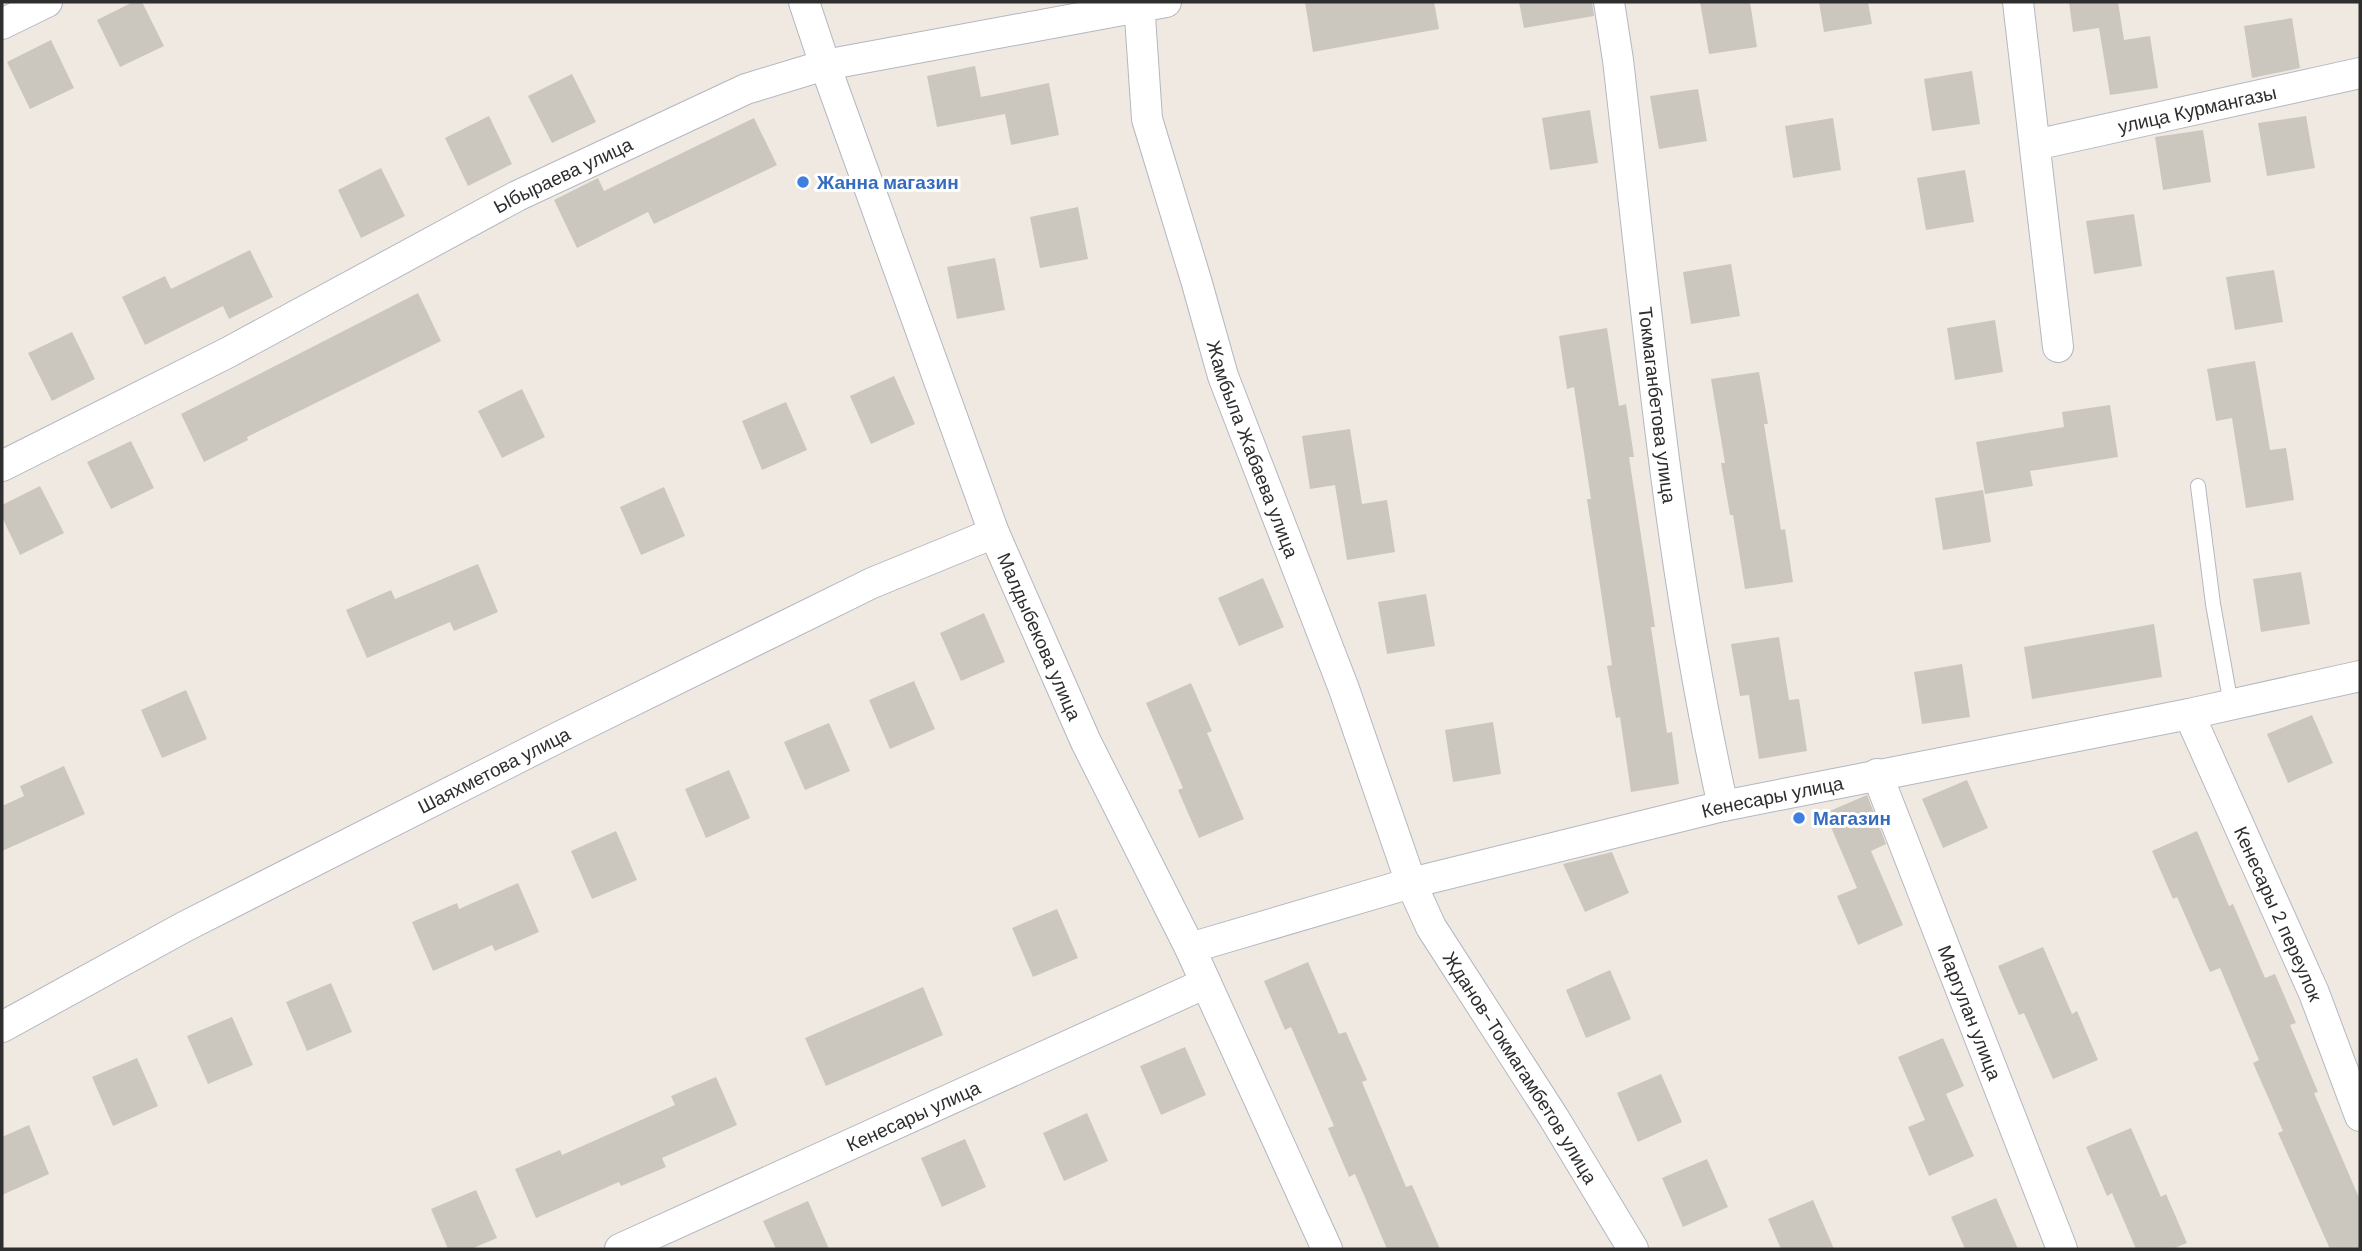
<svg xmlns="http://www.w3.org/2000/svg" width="2362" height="1251" font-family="'DM Sans',sans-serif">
<rect width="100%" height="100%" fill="#efe9e1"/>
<g fill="#cbc7bf">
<path d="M133,2H142L164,46L120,67L97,20Z"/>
<path d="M1305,2H1434L1439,29L1313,52Z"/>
<path d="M1519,2H1592L1594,16L1524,28Z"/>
<path d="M1700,2H1750L1757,47L1709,54Z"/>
<path d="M1819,2H1868L1872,24L1824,32Z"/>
<path d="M2069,2H2118L2124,40L2150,36L2158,88L2110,95L2099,28L2073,32Z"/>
<path d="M2292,18L2300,68L2252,78L2244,26Z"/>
<path d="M51,40L74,88L30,109L7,62Z"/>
<path d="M975,66L981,97L1049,83L1059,135L1011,145L1005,114L937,127L927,76Z"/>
<path d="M1972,71L1980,124L1932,131L1924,79Z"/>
<path d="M572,74L596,122L552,143L528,96Z"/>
<path d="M1698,89L1707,141L1659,149L1650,96Z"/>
<path d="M1590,110L1598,163L1550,170L1542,118Z"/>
<path d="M489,116L512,164L468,186L445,138Z"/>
<path d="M2306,116L2315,168L2267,176L2258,123Z"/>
<path d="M754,118L777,165L654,224L648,212L577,248L554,200L598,178L604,191Z"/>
<path d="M1833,118L1841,170L1793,178L1785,126Z"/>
<path d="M2203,130L2211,182L2163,190L2155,137Z"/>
<path d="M381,168L405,216L361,238L338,190Z"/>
<path d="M1965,170L1974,222L1926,230L1917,178Z"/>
<path d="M1078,207L1088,259L1040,268L1030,217Z"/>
<path d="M2134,214L2142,266L2094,274L2086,221Z"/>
<path d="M250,250L273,297L229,319L223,306L145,345L122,297L165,276L171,289Z"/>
<path d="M995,258L1005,310L957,319L947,267Z"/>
<path d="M1731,264L1740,316L1691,324L1683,272Z"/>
<path d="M2274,270L2283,322L2235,330L2226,277Z"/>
<path d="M418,293L441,341L247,437L248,440L204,462L181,414Z"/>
<path d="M1995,320L2003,372L1955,380L1947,328Z"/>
<path d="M1607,328L1619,406L1626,404L1634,457H1629L1655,627H1651L1667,733L1672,732L1679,784L1631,792L1620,717L1616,718L1607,666L1612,665L1587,499H1591L1574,387L1567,389L1559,336Z"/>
<path d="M72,332L95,379L52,401L28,353Z"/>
<path d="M2255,361L2270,450L2286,448L2294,500L2246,508L2232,418L2216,421L2207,369Z"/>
<path d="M1759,372L1768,424H1764L1781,530L1785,529L1793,582L1745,589L1733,515H1730L1721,463H1725L1711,379Z"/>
<path d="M894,376L915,424L871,444L850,396Z"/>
<path d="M522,389L545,437L502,458L478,411Z"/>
<path d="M786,402L807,450L762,470L742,421Z"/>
<path d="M2110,405L2118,457L2030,471L2033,486L1985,494L1976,442L2064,427L2062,412Z"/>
<path d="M1350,429L1362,504L1387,500L1395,552L1347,560L1335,485L1310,489L1302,436Z"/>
<path d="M131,441L154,488L111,509L87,462Z"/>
<path d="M40,486L64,533L20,555L2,517V505Z"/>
<path d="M664,487L685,536L641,555L620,507Z"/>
<path d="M1983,490L1991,542L1943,550L1935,498Z"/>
<path d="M478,564L498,612L454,631L450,622L367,658L346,610L391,590L395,599Z"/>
<path d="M2301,572L2310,624L2261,632L2253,579Z"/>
<path d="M1263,578L1284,627L1239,646L1218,598Z"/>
<path d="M1426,594L1435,646L1387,654L1378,602Z"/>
<path d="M984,613L1005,662L961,681L940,633Z"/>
<path d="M2154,624L2162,677L2032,699L2024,647Z"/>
<path d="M1779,637L1789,700L1799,699L1807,751L1759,759L1749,695L1740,696L1731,644Z"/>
<path d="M1962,664L1970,717L1922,724L1914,672Z"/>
<path d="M914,681L935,729L890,749L869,700Z"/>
<path d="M1191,683L1212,731L1207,733L1244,819L1199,838L1178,790L1183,788L1146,703Z"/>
<path d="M186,690L207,739L162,758L141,710Z"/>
<path d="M2312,715L2333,763L2288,783L2267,734Z"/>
<path d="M1493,722L1501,774L1453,782L1445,730Z"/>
<path d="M829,723L850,771L805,790L784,742Z"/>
<path d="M64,766L85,814L2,851V806L24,796L20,786Z"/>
<path d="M729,770L750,818L706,838L685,789Z"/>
<path d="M1967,780L1988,828L1943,848L1922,799Z"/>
<path d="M1867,795L1886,844L1871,851L1903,925L1858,945L1837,896L1857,888L1825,813Z"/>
<path d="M616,831L637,880L592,899L571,851Z"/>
<path d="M2197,831L2229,906L2233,904L2265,978L2275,974L2296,1023L2290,1025L2318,1092L2314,1093L2360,1200V1249H2330L2278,1133L2283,1131L2253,1063L2259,1060L2220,968L2210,972L2177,897L2173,899L2152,851Z"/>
<path d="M1612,852L1629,893L1585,912L1563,864Z"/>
<path d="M518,883L539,932L495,951L492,945L433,971L412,922L457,903L459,909Z"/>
<path d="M1057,909L1078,958L1033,977L1012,928Z"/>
<path d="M2043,947L2072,1014L2077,1011L2098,1060L2053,1079L2024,1013L2019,1015L1998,966Z"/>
<path d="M1308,962L1339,1034L1346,1032L1367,1080L1362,1082L1406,1187L1412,1185L1440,1249H1387L1355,1174L1349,1177L1328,1128L1334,1126L1291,1027L1285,1030L1264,981Z"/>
<path d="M1610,970L1631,1019L1586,1038L1566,990Z"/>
<path d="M331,983L352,1032L307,1051L286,1002Z"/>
<path d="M923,987L943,1035L826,1086L805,1038Z"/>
<path d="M232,1017L253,1065L208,1084L187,1036Z"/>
<path d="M1943,1038L1964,1086L1946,1094L1974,1156L1929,1176L1908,1127L1925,1120L1898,1057Z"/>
<path d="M1185,1047L1206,1095L1161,1115L1140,1066Z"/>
<path d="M137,1058L158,1106L113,1126L92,1077Z"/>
<path d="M1661,1074L1682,1122L1638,1142L1617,1093Z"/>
<path d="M716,1077L737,1125L662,1158L666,1167L621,1186L619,1182L536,1218L515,1169L560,1150L562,1155L675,1105L671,1096Z"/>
<path d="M1087,1113L1108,1161L1064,1181L1043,1133Z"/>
<path d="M29,1125L49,1174L2,1195V1137Z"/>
<path d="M2131,1128L2161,1197L2166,1194L2187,1243L2172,1249H2136L2112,1193L2107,1196L2086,1147Z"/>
<path d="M965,1139L986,1187L942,1207L921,1158Z"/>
<path d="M1707,1159L1728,1207L1683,1227L1662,1178Z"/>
<path d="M476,1190L497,1238L471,1249H448L431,1209Z"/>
<path d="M1996,1198L2018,1249H1965L1951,1217Z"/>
<path d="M1813,1200L1834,1249H1781L1768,1219Z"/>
<path d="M808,1201L829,1249H776L763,1221Z"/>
</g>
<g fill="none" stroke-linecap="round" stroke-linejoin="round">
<defs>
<path id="lane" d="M2198,486L2213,604L2231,705"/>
<g id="street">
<path id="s1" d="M804,2L825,65L994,533L1086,742L1190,948L1327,1249"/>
<path id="s2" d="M1139,2L1147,119L1196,280L1223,376L1344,689L1411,883L1431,927L1554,1118L1633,1249"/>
<path id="s3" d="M1609,2L1618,60C1647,310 1668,560 1723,806"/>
<path d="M2018,2L2058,347"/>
<path d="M2,24L47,2"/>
<path id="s4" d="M2035,145L2360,73"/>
<path id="s5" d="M2,466L227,353L517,196L746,89L825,65L1166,2"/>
<path id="s6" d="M2189,714L2314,993L2360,1116"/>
<path id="s7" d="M1877,774L2062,1249"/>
<path id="s8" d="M1190,948L1411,883L1723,806L2189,714L2360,676"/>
<path id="s9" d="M2,1027L184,927L559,737L872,583L994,533"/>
<path id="s10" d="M620,1249L1206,983"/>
</g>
</defs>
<use href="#lane" stroke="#b4b7c1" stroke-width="16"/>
<use href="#street" stroke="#b4b7c1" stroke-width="32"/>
<use href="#lane" stroke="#fff" stroke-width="14"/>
<use href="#street" stroke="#fff" stroke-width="30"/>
</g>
<g fill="#3f7fe0" stroke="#fff" stroke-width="2.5">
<circle cx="803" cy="182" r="7"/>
<circle cx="1799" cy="818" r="7"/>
</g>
<g text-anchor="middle" stroke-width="6" stroke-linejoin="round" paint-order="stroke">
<g font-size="19" fill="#2e2e2e" stroke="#fff">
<text dy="7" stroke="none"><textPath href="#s4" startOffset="166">улица Курмангазы</textPath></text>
<text dy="7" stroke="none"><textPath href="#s5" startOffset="632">Ыбыраева улица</textPath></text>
<text dy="7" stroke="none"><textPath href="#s3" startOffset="406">Токмаганбетова улица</textPath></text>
<text dy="7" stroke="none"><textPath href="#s2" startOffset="464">Жамбыла Жабаева улица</textPath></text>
<text dy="7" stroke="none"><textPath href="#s1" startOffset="677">Малдыбекова улица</textPath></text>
<text dy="7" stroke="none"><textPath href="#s9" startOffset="555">Шаяхметова улица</textPath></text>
<text dy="7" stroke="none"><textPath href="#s8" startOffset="602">Кенесары улица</textPath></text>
<text dy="7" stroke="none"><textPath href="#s6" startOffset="219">Кенесары 2 переулок</textPath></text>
<text dy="7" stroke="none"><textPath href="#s7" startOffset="256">Маргулан улица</textPath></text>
<text dy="7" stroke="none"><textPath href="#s2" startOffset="1141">Жданов-Токмагамбетов улица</textPath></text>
<text dy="7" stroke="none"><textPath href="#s10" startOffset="322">Кенесары улица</textPath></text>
</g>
<g font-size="19" font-weight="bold" fill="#366cbe" stroke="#fff" text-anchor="start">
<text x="817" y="189">Жанна магазин</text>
<text x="1813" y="825">Магазин</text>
</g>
</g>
<rect width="2362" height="1251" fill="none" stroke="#2e2e2e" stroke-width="7"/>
</svg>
